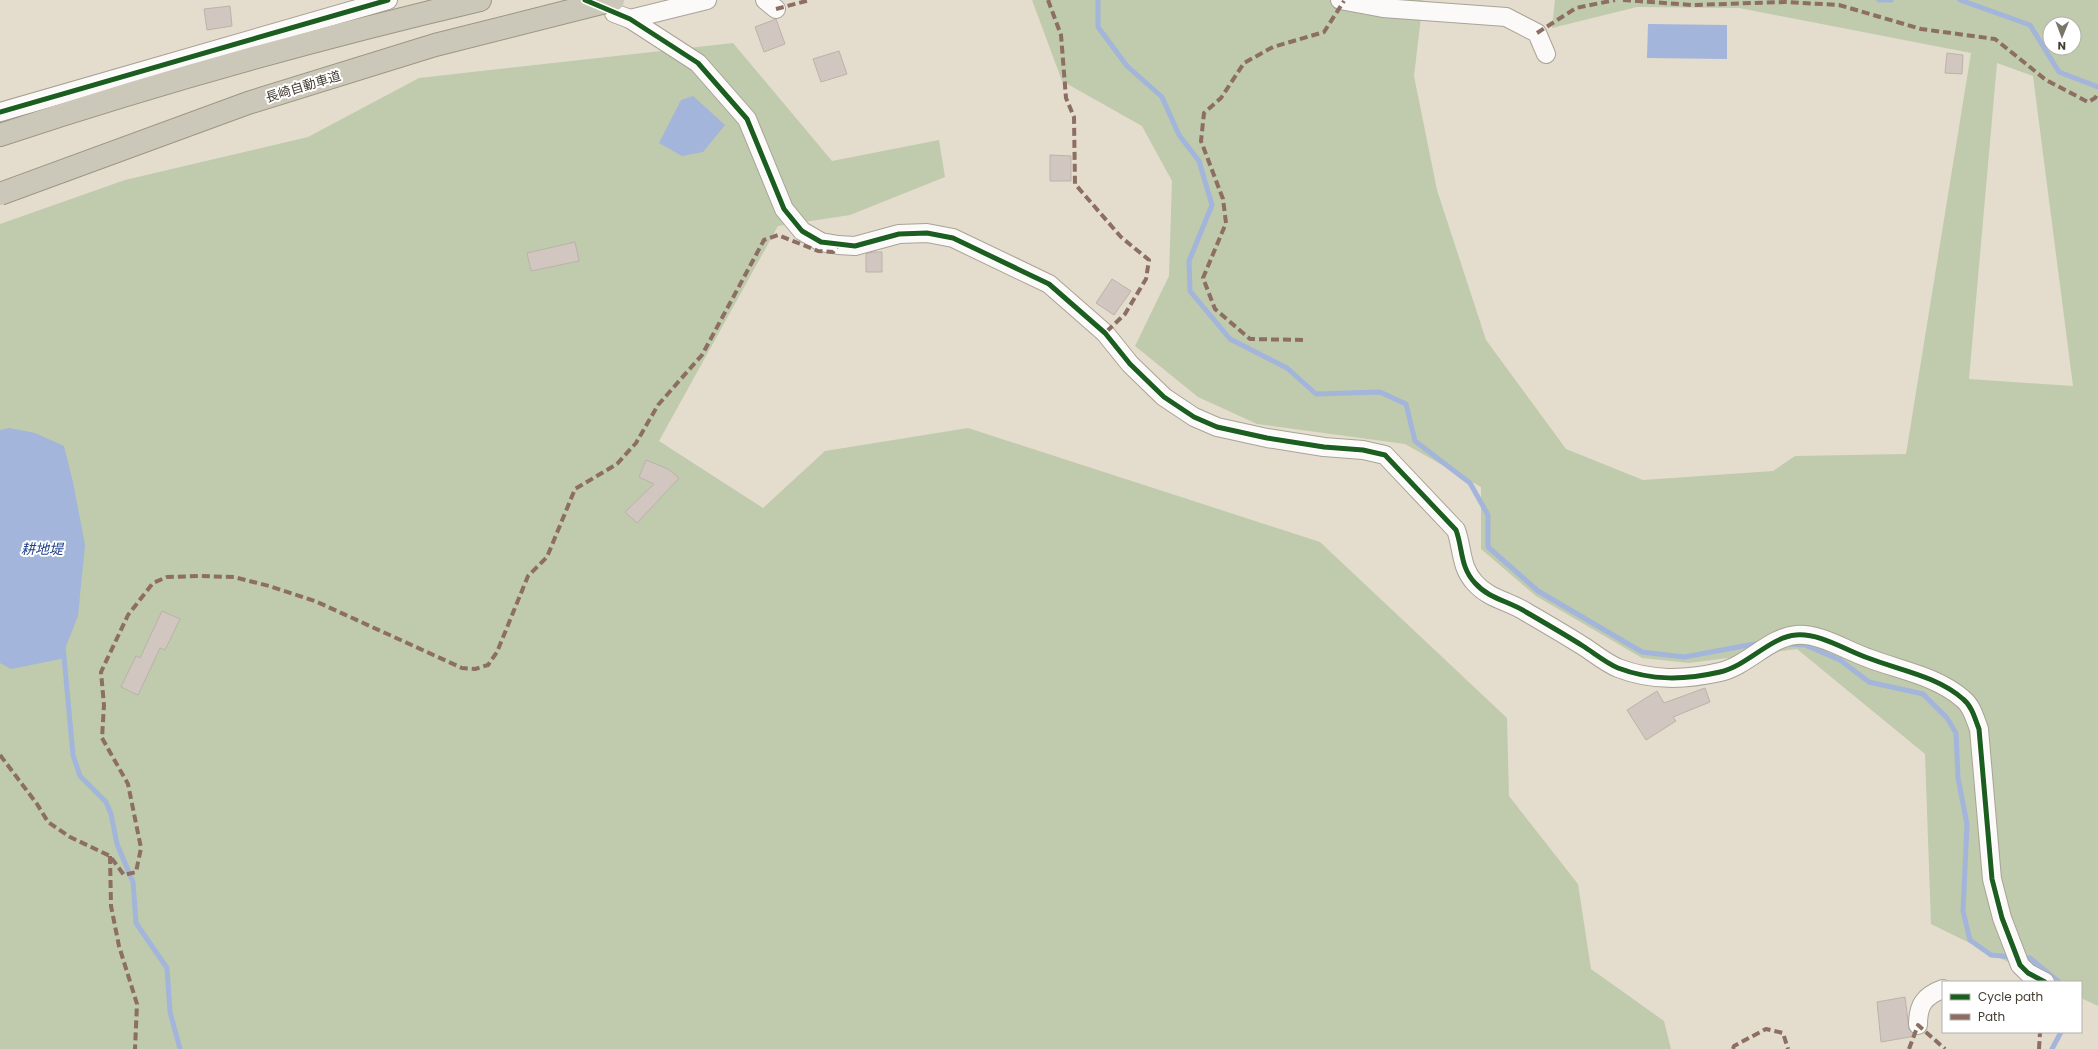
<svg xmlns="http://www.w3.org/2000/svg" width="2098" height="1049" font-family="Poppins,'Noto Sans JP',sans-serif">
<rect width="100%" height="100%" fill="#e4ddcd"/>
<g fill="#bfcbac" fill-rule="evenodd">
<path d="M1032,0H1423L1414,76L1437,190L1486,340L1566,449L1643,480L1773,471L1795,456L1906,454L1971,53L1739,8L1637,7L1552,28L1555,0H2098V1006L2081,998V982H2049L1931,924L1925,754L1797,649L1689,663L1642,658L1536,596L1481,549V487L1405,444L1257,424L1198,397L1135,346L1169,276L1172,181L1142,126L1062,81ZM2050,24H2074V48H2050ZM1997,63L2033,76L2073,386L1969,379Z"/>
<path d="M733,43L832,161L939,140L945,177L850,215L778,226L659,441L763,508L825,451L968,428L1320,542L1507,718L1509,796L1578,884L1591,969L1664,1021L1671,1049H0V224L125,180L308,137L419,78Z"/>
</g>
<g fill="#a3b5da">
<path d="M1648,24L1727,25V59L1647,58Z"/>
<path d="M693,96L725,125L703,152L682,156L659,143L681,100Z"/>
<path d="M9,428L35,433L64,446L73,482L85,545L78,616L61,659L11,669L0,663V430Z"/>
</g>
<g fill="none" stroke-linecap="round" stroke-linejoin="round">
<g stroke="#a3b5da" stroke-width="5">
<path d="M1098,0V27L1127,66L1162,97L1179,135L1199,161L1212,205L1189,261L1190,291L1230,339L1287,368L1316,394L1380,392L1406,404L1415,441L1470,483L1488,515V547L1538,591L1642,652L1684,657L1760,643"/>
<path d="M1879,0H1891"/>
<path d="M1960,0L2030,25L2059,72L2098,87"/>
<path d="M1788,644L1805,645L1840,660L1869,682L1923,694L1947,718L1956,733L1958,778L1967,824L1963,911L1970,940L1991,955L2012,957"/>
<path d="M63,646L73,755L80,776L106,802L111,814L117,844L133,882L136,923L167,968L170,1012L180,1049"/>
<path d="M2020,957L2030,958L2059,982"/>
<path d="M2052,1049L2061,1032"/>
</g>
</g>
<g fill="#d1c7c0" stroke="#bbb2aa">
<path d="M230,6L232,26L207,30L204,9Z"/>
<path d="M776,19L785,44L764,52L755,27Z"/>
<path d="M839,51L847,74L821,82L813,59Z"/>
<path d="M1947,53L1963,55L1962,74L1945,73Z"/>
<path d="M1050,155L1071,156V181H1050Z"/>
<path d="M575,242L579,261L531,271L527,253Z"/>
<path d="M873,252H882V272H866V254Z"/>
<path d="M1112,279L1131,291L1114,315L1096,303Z"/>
<path d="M646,460L668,469L679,478L637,523L625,512L654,484L639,477Z"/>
<path d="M162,611L180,619L165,650L160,648L138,695L121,687L136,656L140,658Z"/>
<path d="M1705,688L1710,702L1673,717L1676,721L1646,740L1627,710L1657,691L1664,703Z"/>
<path d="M1905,997L1909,1029L1916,1036L1881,1042L1877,1002Z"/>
</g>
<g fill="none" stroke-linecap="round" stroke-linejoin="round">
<defs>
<g id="minor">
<path d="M765,0L776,9"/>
<path d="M1340,0L1383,8L1506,17L1537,33L1546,54"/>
<path d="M614,13L630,19L698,63L747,119L784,209L802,231L821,242L838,245L855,246L899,234L927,233L953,238L1049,284L1105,333L1130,364L1164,397L1194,417L1217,427L1267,438L1324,447L1363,450L1385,455L1456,530C1463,549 1460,567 1475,583C1489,599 1509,601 1526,612C1545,623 1564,634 1583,646C1594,653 1606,663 1618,668C1652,681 1685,680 1720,672C1747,666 1770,637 1796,635C1820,633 1845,650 1868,658C1899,670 1937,676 1963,699C1972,706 1975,719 1979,729L1992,879L2002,918L2020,965L2028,973L2045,982"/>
<path d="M630,19L707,0"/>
<path d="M0,112L388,0"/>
<path d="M1918,1025C1918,1005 1924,996 1943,989"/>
</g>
<path id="highway" d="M0,135C157,83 318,38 480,0"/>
</defs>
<use href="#minor" stroke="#a8a397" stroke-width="20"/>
<use href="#highway" stroke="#9c9680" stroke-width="24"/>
<use href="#minor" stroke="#fbfaf8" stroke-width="18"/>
<use href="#highway" stroke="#ccc8b9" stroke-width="22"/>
<defs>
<path id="highway-bridge" d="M0,194L248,103L435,45L613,0"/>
</defs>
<use href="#highway-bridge" stroke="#9c9680" stroke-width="24" stroke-linecap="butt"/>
<use href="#highway-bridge" stroke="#ccc8b9" stroke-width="22"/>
<g stroke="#8d6e63" stroke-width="4" stroke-dasharray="8 4" stroke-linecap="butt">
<path d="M1048,0L1061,35L1066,98L1074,117L1075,184L1121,237L1149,260L1146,279L1125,314L1105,333"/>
<path d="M1623,0L1692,5L1785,2L1839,5L1921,29L1995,39L2046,80L2088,102L2095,98L2098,93"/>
<path d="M776,9L810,0"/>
<path d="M1537,33L1576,8L1615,0"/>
<path d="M1303,340L1250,339L1215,309L1203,278L1226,223L1223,199L1201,141L1204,113L1221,98L1244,63L1273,47L1324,32L1344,1"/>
<path d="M0,755L37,804L48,822L70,837L110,856L124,875L136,872L141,848L128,784L102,738L104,705L101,672L128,615L153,583L167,577L201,576L234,577L269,586L315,601L462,668L475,669L488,665L497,652L528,576L547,557L575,489L617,464L636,443L658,405L702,355L764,240L778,235L818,251L833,252L838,245"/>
<path d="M110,856L111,906L119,946L137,1004L135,1049"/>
<path d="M1733,1049L1734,1046L1766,1029L1783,1033L1788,1049"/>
<path d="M1909,1049L1918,1025L1945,1049"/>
<path d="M2039,1049L2040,1032"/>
</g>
<defs>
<g id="cycleway">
<path d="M585,0L630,19L698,63L747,119L784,209L802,231L821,242L855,246L899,234L927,233L953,238L1049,284L1105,333L1130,364L1164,397L1194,417L1217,427L1267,438L1324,447L1363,450L1385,455L1456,530C1463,549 1460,567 1475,583C1489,599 1509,601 1526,612C1545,623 1564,634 1583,646C1594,653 1606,663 1618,668C1652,681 1685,680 1720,672C1747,666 1770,637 1796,635C1820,633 1845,650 1868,658C1899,670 1937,676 1963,699C1972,706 1975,719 1979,729L1992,879L2002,918L2020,965L2028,973L2045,982"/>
<path d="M0,112L388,0"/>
</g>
</defs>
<use href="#cycleway" stroke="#fff" stroke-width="8"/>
<use href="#cycleway" stroke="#1b5e20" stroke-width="5"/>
</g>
<g text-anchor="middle" stroke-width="4" stroke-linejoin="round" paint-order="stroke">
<g font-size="13" fill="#423c31" stroke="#fff">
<text transform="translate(303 86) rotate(-17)" y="5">長崎自動車道</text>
</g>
<g font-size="14" font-style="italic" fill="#25438b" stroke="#fff">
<text x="42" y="554">耕地堤</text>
</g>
</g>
<rect x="1942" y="981" width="140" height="52" fill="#ffffff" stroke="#b3b1ad"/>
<rect x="1950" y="994" width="20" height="6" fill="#1b5e20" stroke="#b3b1ad"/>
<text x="1978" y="1001" font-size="12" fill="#423c31">Cycle path</text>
<rect x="1950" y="1014" width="20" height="6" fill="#8d6e63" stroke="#b3b1ad"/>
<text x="1978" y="1021" font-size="12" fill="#423c31">Path</text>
<g transform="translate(2062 36) rotate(181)"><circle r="19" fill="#ffffff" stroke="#b3b1ad"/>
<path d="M0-3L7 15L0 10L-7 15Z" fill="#7b7468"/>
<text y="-6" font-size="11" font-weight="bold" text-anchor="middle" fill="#423c31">N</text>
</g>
</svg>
